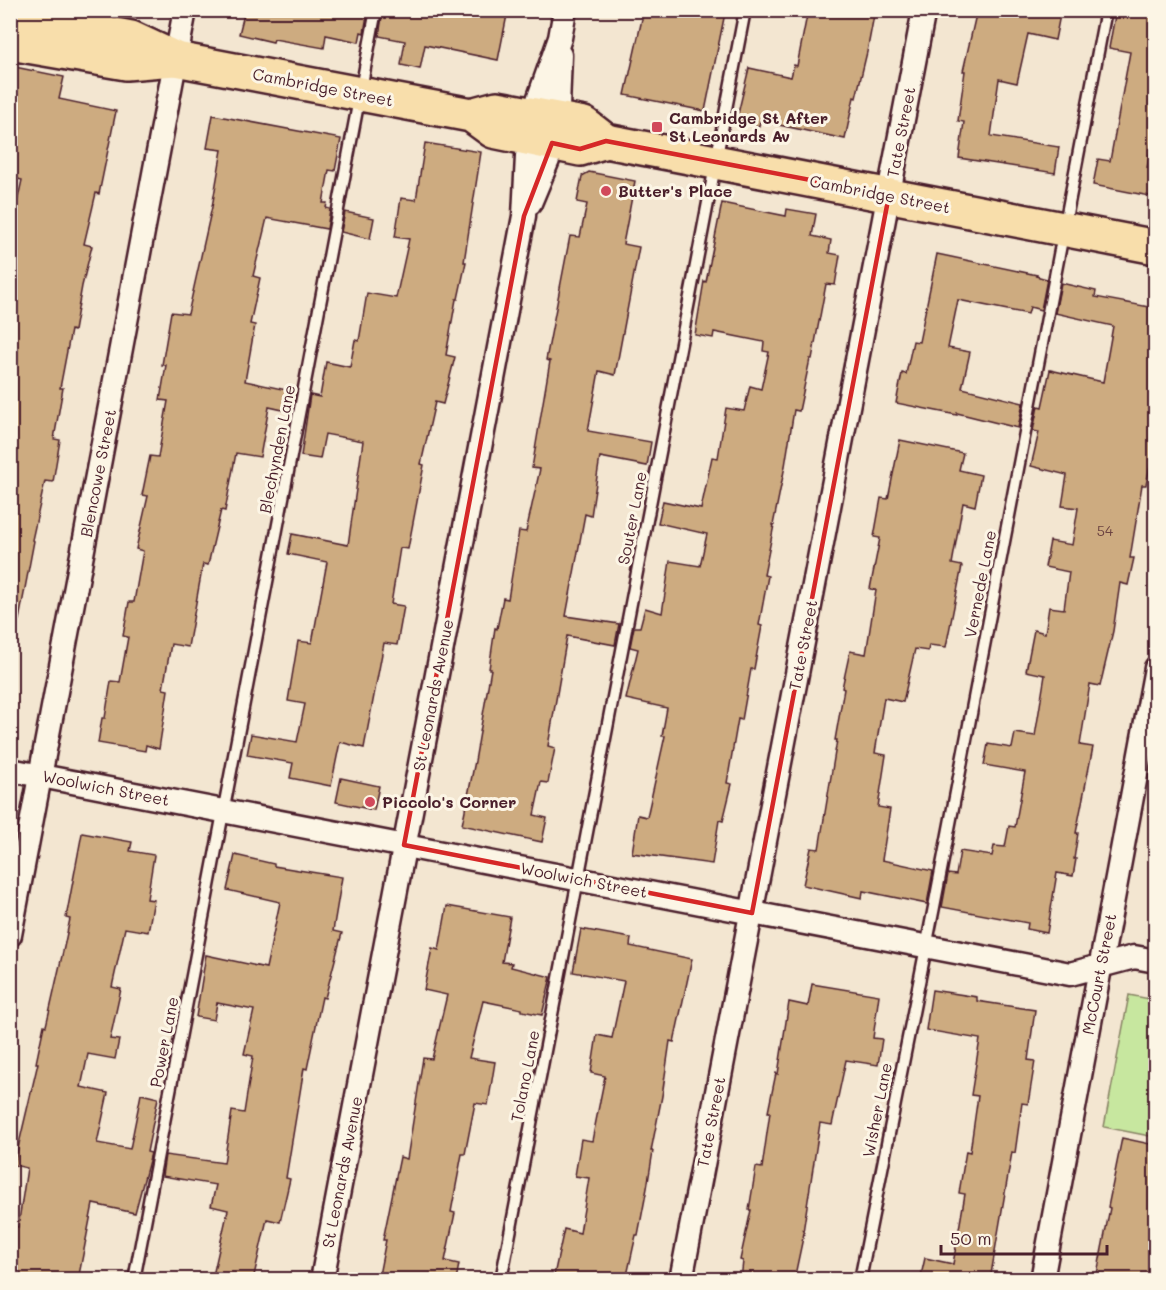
<svg xmlns="http://www.w3.org/2000/svg" width="1166" height="1290" font-family="Mali,sans-serif">
<rect width="100%" height="100%" fill="#f3e6d1"/>
<filter id="ink" filterUnits="userSpaceOnUse"><feTurbulence type="fractalNoise" baseFrequency=".0167" numOctaves="2"/><feDisplacementMap in="SourceGraphic" scale="12" xChannelSelector="R" yChannelSelector="G"/><feConvolveMatrix kernelMatrix="1 2 1 2 8 2 1 2 1" color-interpolation-filters="sRGB"/></filter>
<g filter="url(#ink)">
<path fill="#c7e79f" stroke="#888365" stroke-width="1.5" d="M1129,995L1155,1000V1137L1104,1127Z"/>
<g fill="#cdab80" stroke="#4a1f2b" stroke-width="1.5">
<path d="M245,10H368L364,33L361,32L359,42L326,35L324,48L274,39L273,42L239,34Z"/>
<path d="M383,10H508L498,60L425,45L420,69L401,65L405,41L379,36Z"/>
<path d="M644,10H712L725,13L705,111L625,95Z"/>
<path d="M808,10H875L867,52L856,98L854,97L845,139L760,121L759,126L736,122L749,68L791,77L794,65L797,66Z"/>
<path d="M977,10H1061L1055,40L1028,34L1017,83L999,79L991,136L1059,147L1055,173L959,158L964,122L958,121L965,71H963Z"/>
<path d="M1116,10H1155V122L1147,168L1155,169V197L1093,185L1098,159L1110,161L1130,52L1109,48Z"/>
<path d="M10,66L64,77L59,99L116,111L99,194L96,193L84,244L92,246L82,286L74,331L71,330L60,388H63L54,439L60,440L53,482L45,481L32,540L34,541L19,620L10,619V234L22,180L10,177Z"/>
<path d="M213,115L341,139L335,171L329,170L323,203H327L326,208L330,209L327,229L267,218L253,276L260,278L250,324L255,325L245,381L296,392L292,412L269,407L260,457L236,453L225,511L221,510L208,565L203,564L188,647L171,644L163,689L168,690L159,749L146,745L145,751L98,743L102,718H105L111,681L120,682L128,637L123,636L129,602H134L143,551L136,549L148,496L142,495L150,456L158,457L168,401L160,400L166,365H162L171,312L188,314L212,207L222,150L207,148Z"/>
<path d="M425,143L481,152L464,262H466L458,299H456L446,355L455,357L443,404L435,402L421,464L424,465L408,549L400,548L391,604L404,606L397,645L384,643L364,748L340,742L331,786L290,778L293,763L247,755L251,734L297,742L305,704L288,701L298,641L312,643L327,562L288,554L292,534L348,545L363,441L325,434L320,459L301,456L310,395L320,397L326,362L350,367L355,340L359,341L367,293L396,298L409,239L395,237L401,198L416,200Z"/>
<path d="M589,172L635,181L623,244L639,247L615,375L599,371L588,431L651,442L647,466L600,457L591,516L585,514L566,616L619,624L615,645L567,636L548,746L555,748L548,783L541,782L534,815L547,818L542,842L462,825L475,761L491,669H489L495,628L497,629L503,598L508,599L519,531L526,532L540,469L532,468L550,361L546,360L570,236L580,237L587,204L577,202L582,176Z"/>
<path d="M722,203L786,216L787,209L816,214L812,236L831,240L829,253L840,255L835,285L826,284L812,359H810L799,411L794,410L785,466L773,525H774L764,575L768,576L759,625L762,626L754,669H751L742,720L738,719L727,783L732,784L723,821L719,820L712,864L632,853L638,815L647,817L665,736H662L667,708L626,699L638,649L630,647L634,627H640L645,608L662,613L670,561L700,566L707,534L658,523L663,501L701,509L712,457L718,458L726,408L744,411L750,386L761,389L769,352L763,351L764,342L714,332L713,338L695,335L704,281L706,282Z"/>
<path d="M345,212L374,218L370,239L341,232Z"/>
<path d="M937,254L1037,275L1036,276L1047,279L1041,310L1030,307L1028,314L958,300L948,348L970,352L962,388L1023,403L1018,428L957,413V415L896,403L902,373L906,374L913,341L919,342Z"/>
<path d="M1061,283L1096,291L1095,297L1155,308V419L1150,440L1155,441V443L1146,485H1142L1130,558H1134L1128,585L1120,583L1113,631L1100,686L1090,684L1080,745L1093,747L1076,833H1078L1074,859H1076L1073,876L1057,873L1047,933L1027,929L1028,923L942,907L948,874L956,875L960,851L992,856L994,846L1005,847L1009,826L1015,827L1025,772L984,765L988,744L1012,748L1015,733L1035,736L1045,675L1026,671L1034,630L1045,633L1049,607L1064,609L1069,572L1045,567L1050,541L1072,545L1078,508L1062,506L1067,475L1031,466L1039,432L1033,431L1038,406L1042,407L1050,370L1103,382L1113,326L1055,313Z"/>
<path d="M900,440L963,453L959,470L981,475L975,506L963,503L952,564L962,566L946,647L929,645L928,651L915,649L903,702L884,698L875,753L886,755L878,807L890,809L882,860L933,871L927,904L863,891L862,898L803,885L811,848L819,849L837,740H835L844,689L842,688L850,651L866,654L876,590L870,589L880,538L874,537L881,498L888,499Z"/>
<path d="M341,778L379,786L374,810L336,802Z"/>
<path d="M82,833L132,842L130,851L154,855L147,899L154,900L148,932L125,928L112,987L121,989L110,1039L119,1040L115,1059L88,1054L81,1087L108,1093L97,1143L130,1149L141,1094L158,1098L147,1152L151,1153L135,1213L93,1204L78,1280H10V1225L18,1227L27,1168L14,1165L38,1063H36L44,1025L46,1026L64,947L70,919L66,918Z"/>
<path d="M235,855L274,864V866L342,877L333,931L342,933L325,998L322,997L307,1069L304,1068L286,1178L290,1179L280,1222L267,1219L253,1280H212L228,1210L211,1206L216,1185L162,1176L165,1155L224,1163L232,1111L244,1113L253,1056L244,1054L254,1010L217,1003L214,1020L196,1017L206,955L266,968L280,902L227,890Z"/>
<path d="M447,906L510,917L502,962L512,963L511,967L551,977L542,1015L522,1011V1009L483,1001L469,1058L495,1062L488,1105L475,1103L465,1154H462L451,1212L455,1213L445,1261L459,1264L456,1280H378L386,1240H383L400,1157L407,1159L423,1058L432,1059L447,995L424,990L432,948L439,950Z"/>
<path d="M581,929L631,938L630,946L692,959L674,1042L670,1041L662,1096L651,1151H653L647,1188L638,1235H636L626,1280H553L564,1229L580,1233L589,1178L575,1176L581,1139L592,1141L605,1076L591,1073L597,1035L612,1038L624,981L573,972Z"/>
<path d="M812,984L879,995L873,1038L882,1039L878,1065L846,1060L832,1125L820,1123L803,1232L804,1233L794,1280H741L743,1261L740,1260L751,1210H749L756,1167L762,1168L770,1112H768L776,1073L778,1074L789,1002L808,1006Z"/>
<path d="M932,990L977,997V1001L1035,1010L1028,1060L1035,1061L1028,1104L1022,1103L1015,1153L1012,1152L990,1280H920L925,1258L953,1264L965,1194L959,1193L966,1151L970,1152L978,1096L971,1095L980,1039L926,1030Z"/>
<path d="M1122,1138L1155,1145V1280H1125L1097,1274L1110,1208L1108,1207Z"/>
</g>
<g fill="none" stroke-linecap="round" stroke-linejoin="round">
<defs>
<g id="lane">
<path d="M134,1280L376,10"/>
<path d="M501,1280L745,10"/>
<path d="M860,1280L934,907L1106,10"/>
</g>
<g id="street">
<path d="M530,203L548,160L558,107L560,55"/>
<path d="M10,770L1070,974L1134,957L1156,961"/>
<path d="M10,935L185,10"/>
<path d="M322,1280L524,216L527,156L537,103L560,38L565,10"/>
<path d="M681,1280L924,10"/>
<path d="M1042,1280L1156,668"/>
</g>
<g id="primary">
<path d="M10,15L131,38L176,59L471,115L493,131L580,149L606,141"/>
<path d="M10,43L126,63L174,59"/>
<path d="M471,115L497,108L584,124L606,141L1156,247"/>
</g>
</defs>
<use href="#lane" stroke="#4a1f2b" stroke-width="15"/>
<use href="#street" stroke="#4a1f2b" stroke-width="27"/>
<use href="#primary" stroke="#4a1f2b" stroke-width="38"/>
<use href="#lane" stroke="#fcf5e5" stroke-width="10"/>
<use href="#street" stroke="#fcf5e5" stroke-width="22"/>
<use href="#primary" stroke="#f8deab" stroke-width="33"/>
</g>
</g>
<path fill="none" stroke="#d62828" stroke-width="4.5" stroke-linejoin="round" d="M606,141L889,195L752,913L404,845L524,216L552,143L580,149Z"/>
<g fill="#d1495b" stroke="#fcf5e5" stroke-width="2">
<rect x="651" y="121" width="12" height="12" rx="3"/>
<circle cx="606" cy="191" r="6"/>
<circle cx="370" cy="802" r="6"/>
</g>
<g text-anchor="middle" stroke-width="6" stroke-linejoin="round" paint-order="stroke">
<g font-size="14" fill="#6b4240">
<text x="1105" y="536">54</text>
</g>
<g font-size="16" fill="#4a1f2b" stroke="#fcf5e5">
<text transform="translate(323 87) rotate(11)" y="6">Cambridge Street</text>
<text transform="translate(901 132) rotate(-79)" y="6">Tate Street</text>
<text transform="translate(880 194) rotate(11)" y="6">Cambridge Street</text>
<text transform="translate(277 449) rotate(-79)" y="6">Blechynden Lane</text>
<text transform="translate(98 473) rotate(-79)" y="6">Blencowe Street</text>
<text transform="translate(632 518) rotate(-79)" y="6">Souter Lane</text>
<text transform="translate(980 584) rotate(-79)" y="6">Vernede Lane</text>
<text transform="translate(803 645) rotate(-79)" y="6">Tate Street</text>
<text transform="translate(433 695) rotate(-79)" y="6">St Leonards Avenue</text>
<text transform="translate(106 788) rotate(11)" y="6">Woolwich Street</text>
<text transform="translate(584 880) rotate(11)" y="6">Woolwich Street</text>
<text transform="translate(1099 974) rotate(-79)" y="6">McCourt Street</text>
<text transform="translate(164 1042) rotate(-79)" y="6">Power Lane</text>
<text transform="translate(525 1076) rotate(-79)" y="6">Tolano Lane</text>
<text transform="translate(877 1110) rotate(-79)" y="6">Wisher Lane</text>
<text transform="translate(711 1122) rotate(-79)" y="6">Tate Street</text>
<text transform="translate(342 1172) rotate(-79)" y="6">St Leonards Avenue</text>
</g>
<g font-size="16" font-weight="bold" fill="#4a1f2b" stroke="#fcf5e5" text-anchor="start">
<text x="669" y="124">Cambridge St After<tspan x="669" dy="18">St Leonards Av</tspan></text>
<text x="618" y="197">Butter's Place</text>
<text x="382" y="808">Piccolo's Corner</text>
</g>
</g>
<rect width="1166" height="1290" fill="none" stroke="#fcf5e5" stroke-width="36"/>
<rect x="18" y="18" width="1130" height="1254" fill="none" stroke="#4a1f2b" stroke-width="2" filter="url(#ink)"/>
<path d="M941 1245v9h166v-9" fill="none" stroke="#4a1f2b" stroke-width="3"/>
<text x="950" y="1245" font-size="18" fill="#4a1f2b" stroke="#fcf5e5" stroke-width="4.5" paint-order="stroke">50 m</text>
</svg>
